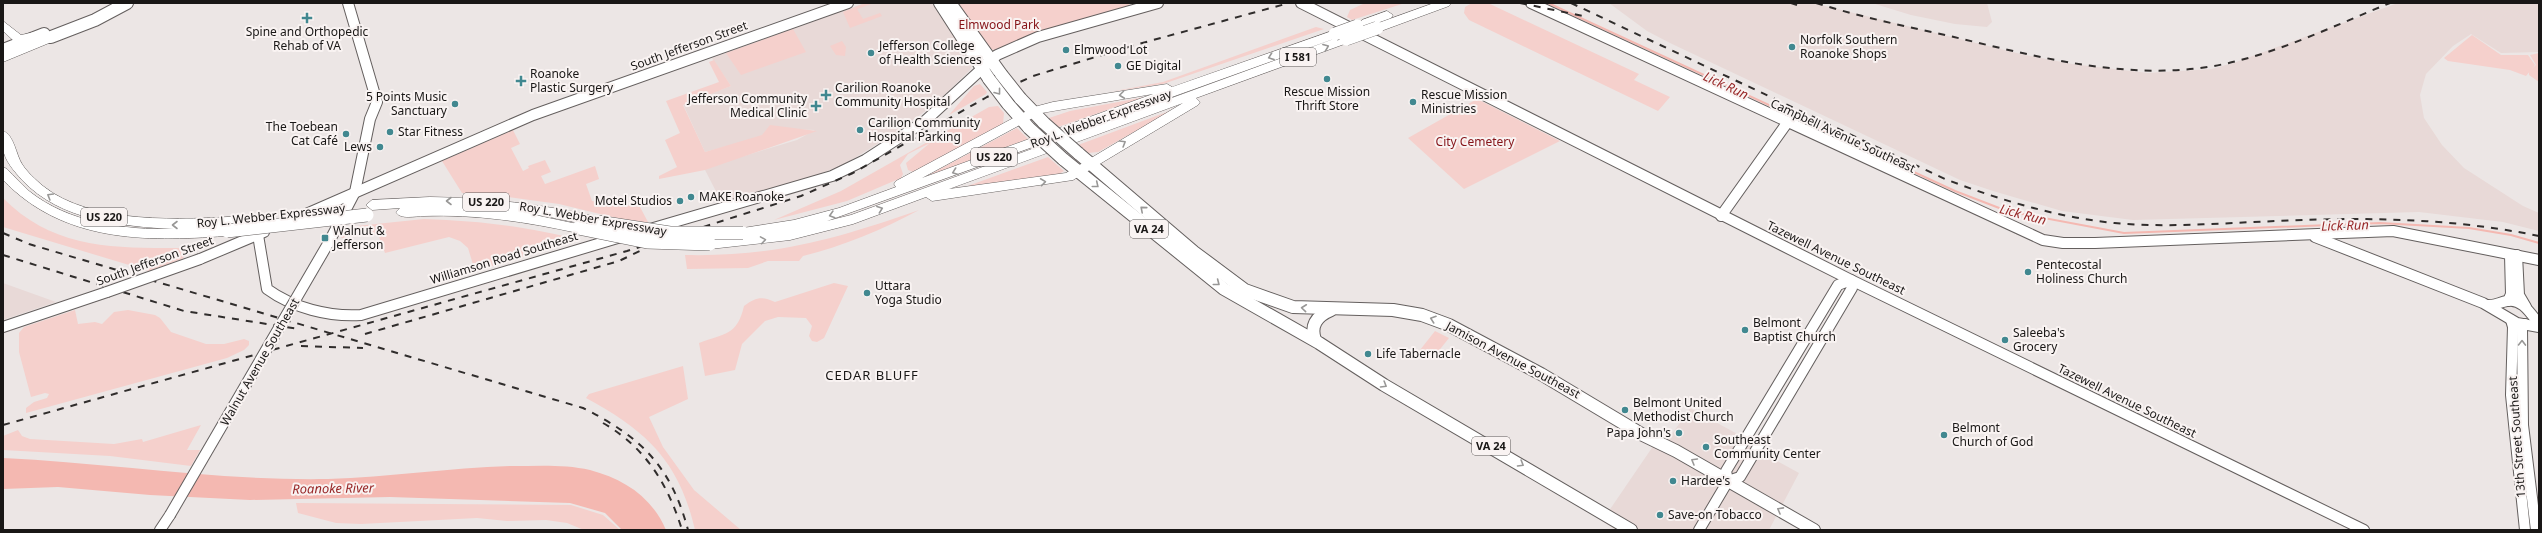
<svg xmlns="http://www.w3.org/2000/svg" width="2542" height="533" font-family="'Noto Sans',sans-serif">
<rect width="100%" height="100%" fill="#ece6e5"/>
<g fill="#e8d9d7">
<path d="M865,3H932L972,64L970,70L935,104L898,131L845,164L817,175L722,203L704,168L797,140L815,130L790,129L705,152L683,104L731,86L712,58Z"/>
<path d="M1609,3H1813L2025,55L2072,64L2148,73L2212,69L2236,62L2398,3H2539V52L2501,53L2471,34L2453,46L2426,74L2420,95L2424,118L2442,145L2464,168L2523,206L2539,213V231L2503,222L2419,212L2133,220L2062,211L1993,191L1960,180L1670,43L1647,31Z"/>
<path d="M1872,3H1987L1992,22L1987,27L1955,24L1911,15Z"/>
<path d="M3,283L56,302L3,320Z"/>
<path d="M1690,408L1741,436L1739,440L1799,473L1769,530H1616L1602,521L1660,436L1668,440Z"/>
</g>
<g fill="#f5d0cc">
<path d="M865,3H874L857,9L863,19L880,13L882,16L850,28L843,12Z"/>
<path d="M957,3H1128L1130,6L1031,35L994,50L988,48Z"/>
<path d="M1365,3H1405L1352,20L1347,17L1350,10Z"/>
<path d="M1472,3L1490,4L1639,74L1634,80L1670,97L1658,111L1469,20L1464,13L1465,7Z"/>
<path d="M1316,27L1324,29L1163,84L1110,92L1163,82Z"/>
<path d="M793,29L806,52L741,75L726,53Z"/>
<path d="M2472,35L2501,55H2528L2535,65L2526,76L2510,70L2448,61L2444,58Z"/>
<path d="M842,41L846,47L845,56L836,55L830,46Z"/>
<path d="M2539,53V82L2529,75V71L2536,65L2530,55Z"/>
<path d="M714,60L731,86L683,105L705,152L762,135L770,125L817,131L705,170L659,179V176L677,167L665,140L680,133L666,101L719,82L709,62Z"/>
<path d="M980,84L987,92L986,94L949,115L974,86Z"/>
<path d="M1145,97L1058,127L1049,118L1070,111Z"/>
<path d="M1477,99L1560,141L1464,189L1408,138Z"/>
<path d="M998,106L1004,113L1003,124L913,172L908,170L906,163L930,143L908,154L900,165L903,174L901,178L847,201L774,220L841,191L989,107Z"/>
<path d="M1175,109L1098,152L1088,153L1078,145Z"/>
<path d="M1017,128L1028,139L925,177Z"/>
<path d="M513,130L520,144L511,148L523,171L529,168L528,166L545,160L551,172L541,176L545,184L595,166L599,179L586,184L592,201L640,207L648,222L641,224L559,204L500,196L462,193L442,161Z"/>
<path d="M1048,157L1064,171L1056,176L954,191Z"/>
<path d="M3,198C56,252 122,248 193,248L182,259L149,271L3,227Z"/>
<path d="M919,210C882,230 843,246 803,256L799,261H768L748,268L687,269L685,255C774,257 836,239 919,210Z"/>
<path d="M424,219C480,221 525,226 580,240L475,271L468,248L460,241L449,237L385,253L378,234L341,238L347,227Z"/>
<path d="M834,283L848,286L824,338L817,342L812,341L809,336L812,326L806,318L778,317L765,321L742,344L735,370L705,376L699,343C725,333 737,336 744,306C756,297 762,296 775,302Z"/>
<path d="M75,310L78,324L95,322L102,324L114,312L128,310L155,315L160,318L171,332L206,344H224L244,339L249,341V345L244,350L227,358L26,413V408L34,402L47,398L49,394L45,393L31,397L19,352V333L24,327Z"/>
<path d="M1435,331L1449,338L1433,358L1420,350Z"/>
<path d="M683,366L688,399L649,417L663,447L694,490L741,530H695C679,461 647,431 586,398L589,394Z"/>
<path d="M201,425L187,450H200L191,466L110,456L3,450V436L18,430L22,436L30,439L114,444L142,439L143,442Z"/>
<path d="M296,503L571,505L603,515L620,530H584L567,523L546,520L507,521L477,518L361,524L336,523L298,513Z"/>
</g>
<path fill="#f4b8b1" d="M3,458C111,463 219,481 328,479C389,477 450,468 511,466C537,466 565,464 590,470C624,479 652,497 666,530H622L605,513L570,503L390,497L250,500L150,495L58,487L3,489Z"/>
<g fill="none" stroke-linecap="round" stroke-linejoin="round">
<path stroke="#f4b8b1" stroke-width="2" d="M1548,3L1955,191L2007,211L2124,233L2380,223L2469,228L2511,235L2539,243"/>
<defs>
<g id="secondary">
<path d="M1301,3L1851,280L2364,530"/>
<path d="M1531,3L2043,240L2063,243H2095L2393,231L2539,260"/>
<path d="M1721,216L1787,123"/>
<path d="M290,221L533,115L848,3"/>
<path d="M650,229L832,176L865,160L925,121L997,55L1038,37L1158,3"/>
<path d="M258,235L267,289C293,308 329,317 361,315L621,237"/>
<path d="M2315,237L2483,303L2517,323L2539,327"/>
<path d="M329,242L355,192L370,119L377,102L348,3"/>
<path d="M2517,255L2519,295L2526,307"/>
<path d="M200,259L264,232"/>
<path d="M1851,280L1852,288L1740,477L1728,481L1726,471L1838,285Z"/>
<path d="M2508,301L2511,294L2510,255"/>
<path d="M2488,305C2495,306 2500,302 2507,301C2522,298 2531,314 2539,324"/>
<path d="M2511,320L2513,327L2511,395L2525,530"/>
<path d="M2525,324L2522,328L2523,425L2536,530"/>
<path d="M3,327L107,292"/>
<path d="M160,530L170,515"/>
<path d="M1699,530L1728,481"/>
</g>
<g id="primary">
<path d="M940,3L989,79"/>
<path d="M950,3L1001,74"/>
<path d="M51,37L95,20L127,3"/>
<path d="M3,50L44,34"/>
<path d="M1020,98L1044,123"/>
<path d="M1008,104L1029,128"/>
<path d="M1078,153L1194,252L1245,290L1293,307L1393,310L1422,315L1449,325L1541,374L1643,435L1676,451L1814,530"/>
<path d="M1063,159L1224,289L1319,343L1384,385L1631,530"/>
<path d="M1315,340C1310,325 1317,316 1331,310"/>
</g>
<g id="highway">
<path d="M1434,3H1451L1449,6L1381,31L1377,32L1371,28L1373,25Z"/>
<path d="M1387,11L1393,15L1391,18L1366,27L1360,23L1362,20Z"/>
<path d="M3,21L21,35L44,30L50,34L62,29L68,33L66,36L3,62V53L36,39L15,42L3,31Z"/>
<path d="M1335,30L1341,34L1339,37L827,221L851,215L1342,36L1346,35L1352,39L1350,42L1196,98L1200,102L1198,105L1073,180L932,201L926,197L853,224L790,240L710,249L705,248L704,244L705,240L738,236L737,233L738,230L743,228L794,220L839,208L896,187L894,184L896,181L1034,107L1053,102L1167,84L1172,87ZM1153,94L922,178L1042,113ZM1183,103L1066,173L949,189Z"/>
<path d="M3,131C14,134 16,155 22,164C27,172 36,180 43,186C91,225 184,220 242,216L248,221L242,226L228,227L231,231L225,236C144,242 63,242 3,180V167L7,169C14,176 21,184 29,191C69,223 124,230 174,229C121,226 61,221 22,180C14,171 5,161 3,149C2,143 3,136 3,131Z"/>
<path d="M430,197C487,198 542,204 598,217L604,222L598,227C575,222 553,217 530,214L582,225L584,228L582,231L578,233C527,222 476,214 424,216C416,216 400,220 396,212L400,208L372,210L366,205L372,200Z"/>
</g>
</defs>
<use href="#secondary" stroke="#645f5e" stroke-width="12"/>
<use href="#primary" stroke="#645f5e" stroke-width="14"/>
<use href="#highway" stroke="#645f5e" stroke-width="1"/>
<use href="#secondary" stroke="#fff" stroke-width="10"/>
<use href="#primary" stroke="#fff" stroke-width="12"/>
<use href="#highway" fill="#fff" fill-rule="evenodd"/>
<g stroke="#302d2c" stroke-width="2" stroke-dasharray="7 7" stroke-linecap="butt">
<path d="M1520,3L1588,17"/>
<path d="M1571,3L1945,179C2000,200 2056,217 2114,223C2168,228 2223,223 2277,221C2366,217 2452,218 2539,236"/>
<path d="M1791,3L1797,5"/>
<path d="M1816,3C1861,17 1908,27 1954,37C2038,57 2127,81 2214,66C2275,55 2333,26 2390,3"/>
<path d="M3,233L29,244L583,408C641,437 671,466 688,530"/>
<path d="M3,255L184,311L299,329"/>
<path d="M365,334L619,261L642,250"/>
<path d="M301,346L363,348"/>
<path d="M603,423C645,447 668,484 682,530"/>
<path d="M3,425L627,251L801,196L853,173L987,97L1033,76L1135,45L1289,3"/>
</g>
<defs>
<g id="secondary-bridge">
<path d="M107,292L200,259"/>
<path d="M170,515L329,242"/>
</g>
<g id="primary-bridge">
<path d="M1001,74L1020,98"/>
<path d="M989,79L1008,104"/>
<path d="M1044,123L1078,153"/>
<path d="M1029,128L1063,159"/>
</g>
<g id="highway-bridge">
<path d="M1335,34L1357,26"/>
<path d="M1346,39L1377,28"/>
<path d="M598,222L670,233H743"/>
<path d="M578,228L647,242L710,244"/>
<path d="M227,231L367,215"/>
</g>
</defs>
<use href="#secondary-bridge" stroke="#645f5e" stroke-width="12" stroke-linecap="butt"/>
<use href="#primary-bridge" stroke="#645f5e" stroke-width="14" stroke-linecap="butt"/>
<use href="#highway-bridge" stroke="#645f5e" stroke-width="14" stroke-linecap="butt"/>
<use href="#secondary-bridge" stroke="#fff" stroke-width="10"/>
<use href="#primary-bridge" stroke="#fff" stroke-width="12"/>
<use href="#highway-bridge" stroke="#fff" stroke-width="13"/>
</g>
<defs><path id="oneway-chevron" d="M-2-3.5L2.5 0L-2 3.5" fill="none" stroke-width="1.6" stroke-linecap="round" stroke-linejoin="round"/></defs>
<g stroke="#989796">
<use href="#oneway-chevron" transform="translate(1326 47) rotate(-21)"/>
<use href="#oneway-chevron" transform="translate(1271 57) rotate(160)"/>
<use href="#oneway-chevron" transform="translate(998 92) rotate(52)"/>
<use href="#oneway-chevron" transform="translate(1122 95) rotate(173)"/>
<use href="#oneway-chevron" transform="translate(1123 143) rotate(-31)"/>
<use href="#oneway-chevron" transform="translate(955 172) rotate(160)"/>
<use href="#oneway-chevron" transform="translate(1043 182) rotate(-8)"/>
<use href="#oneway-chevron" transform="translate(1096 185) rotate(39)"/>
<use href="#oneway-chevron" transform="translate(50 196) rotate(-149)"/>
<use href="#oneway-chevron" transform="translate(449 201) rotate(180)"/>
<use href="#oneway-chevron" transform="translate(880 209) rotate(-20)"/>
<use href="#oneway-chevron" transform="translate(1143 209) rotate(-139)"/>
<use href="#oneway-chevron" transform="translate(832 215) rotate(164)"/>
<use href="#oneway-chevron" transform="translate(175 225) rotate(-180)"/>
<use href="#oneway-chevron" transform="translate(763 240) rotate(-9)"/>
<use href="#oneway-chevron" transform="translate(1217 283) rotate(38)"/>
<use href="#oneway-chevron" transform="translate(1304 308) rotate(-174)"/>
<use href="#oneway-chevron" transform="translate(1433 319) rotate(-161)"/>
<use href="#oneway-chevron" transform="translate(2522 343) rotate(-89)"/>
<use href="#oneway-chevron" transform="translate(1384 385) rotate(31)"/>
<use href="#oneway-chevron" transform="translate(1694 461) rotate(-150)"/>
<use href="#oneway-chevron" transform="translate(1521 464) rotate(31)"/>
<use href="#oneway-chevron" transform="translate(1780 510) rotate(-151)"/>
</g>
<g fill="#418890" stroke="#f9f3f2" stroke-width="1.5">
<path d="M305 12h4v4h4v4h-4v4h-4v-4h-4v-4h4z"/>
<circle cx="1792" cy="47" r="4"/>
<circle cx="1066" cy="50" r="4"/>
<circle cx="871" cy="53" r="4"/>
<circle cx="1118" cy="66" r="4"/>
<circle cx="1327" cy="79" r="4"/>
<path d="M519 75h4v4h4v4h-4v4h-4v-4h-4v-4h4z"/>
<path d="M824 89h4v4h4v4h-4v4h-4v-4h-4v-4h4z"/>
<circle cx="1413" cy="102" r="4"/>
<circle cx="455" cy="104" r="4"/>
<path d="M814 100h4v4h4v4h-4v4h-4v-4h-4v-4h4z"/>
<circle cx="860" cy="130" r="4"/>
<circle cx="390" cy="132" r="4"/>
<circle cx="346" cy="134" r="4"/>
<circle cx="380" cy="147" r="4"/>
<circle cx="691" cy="197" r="4"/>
<circle cx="680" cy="201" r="4"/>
<rect x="321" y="234" width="8" height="8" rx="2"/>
<circle cx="2028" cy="272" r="4"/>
<circle cx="867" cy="293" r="4"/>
<circle cx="1745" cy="330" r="4"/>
<circle cx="2005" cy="340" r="4"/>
<circle cx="1368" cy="354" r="4"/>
<circle cx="1625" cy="410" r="4"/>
<circle cx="1679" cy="433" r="4"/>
<circle cx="1944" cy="435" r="4"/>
<circle cx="1706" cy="447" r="4"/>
<circle cx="1673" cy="481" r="4"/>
<circle cx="1660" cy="515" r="4"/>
</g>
<g text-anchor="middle" stroke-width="4" stroke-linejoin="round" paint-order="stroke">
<g fill="#f9f3f2" stroke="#5c5958" stroke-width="1">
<rect x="1280" y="48" width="36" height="18" rx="3"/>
<rect x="971" y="148" width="46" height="18" rx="3"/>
<rect x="463" y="193" width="46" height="18" rx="3"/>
<rect x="81" y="208" width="46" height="18" rx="3"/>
<rect x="1130" y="220" width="38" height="18" rx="3"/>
<rect x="1472" y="437" width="38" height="18" rx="3"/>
</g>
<g font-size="11" font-weight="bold" fill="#191716">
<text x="1298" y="61">I 581</text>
<text x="994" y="161">US 220</text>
<text x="486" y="206">US 220</text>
<text x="104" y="221">US 220</text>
<text x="1149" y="233">VA 24</text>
<text x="1491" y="450">VA 24</text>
</g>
<g font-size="12" fill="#851318" stroke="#f9f3f2">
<text x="999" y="29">Elmwood Park</text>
<text x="1475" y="146">City Cemetery</text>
</g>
<g font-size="12" fill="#191716" stroke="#f9f3f2" text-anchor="start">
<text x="307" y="36" text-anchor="middle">Spine and Orthopedic<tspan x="307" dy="14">Rehab of VA</tspan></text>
<text x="1800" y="44">Norfolk Southern<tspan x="1800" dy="14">Roanoke Shops</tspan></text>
<text x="879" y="50">Jefferson College<tspan x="879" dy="14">of Health Sciences</tspan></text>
<text x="1074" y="54">Elmwood Lot</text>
<text x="1126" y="70">GE Digital</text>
<text x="530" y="78">Roanoke<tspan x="530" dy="14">Plastic Surgery</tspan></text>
<text x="835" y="92">Carilion Roanoke<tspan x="835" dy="14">Community Hospital</tspan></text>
<text x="1327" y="96" text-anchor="middle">Rescue Mission<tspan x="1327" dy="14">Thrift Store</tspan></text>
<text x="1421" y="99">Rescue Mission<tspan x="1421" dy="14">Ministries</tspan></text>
<text x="447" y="101" text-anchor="end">5 Points Music<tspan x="447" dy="14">Sanctuary</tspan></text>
<text x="807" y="103" text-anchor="end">Jefferson Community<tspan x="807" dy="14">Medical Clinic</tspan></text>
<text x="868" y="127">Carilion Community<tspan x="868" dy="14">Hospital Parking</tspan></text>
<text x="338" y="131" text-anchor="end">The Toebean<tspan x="338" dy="14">Cat Café</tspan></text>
<text x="398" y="136">Star Fitness</text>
<text x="372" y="151" text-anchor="end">Lews</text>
<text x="699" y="201">MAKE Roanoke</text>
<text x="672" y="205" text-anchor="end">Motel Studios</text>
<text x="333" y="235">Walnut &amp;<tspan x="333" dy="14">Jefferson</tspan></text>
<text x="2036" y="269">Pentecostal<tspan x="2036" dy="14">Holiness Church</tspan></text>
<text x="875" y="290">Uttara<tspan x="875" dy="14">Yoga Studio</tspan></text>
<text x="1753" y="327">Belmont<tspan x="1753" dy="14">Baptist Church</tspan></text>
<text x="2013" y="337">Saleeba's<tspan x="2013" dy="14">Grocery</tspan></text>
<text x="1376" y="358">Life Tabernacle</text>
<text x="1633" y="407">Belmont United<tspan x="1633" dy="14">Methodist Church</tspan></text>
<text x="1952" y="432">Belmont<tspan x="1952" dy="14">Church of God</tspan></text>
<text x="1671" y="437" text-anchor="end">Papa John's</text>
<text x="1714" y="444">Southeast<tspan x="1714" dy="14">Community Center</tspan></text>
<text x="1681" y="485">Hardee's</text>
<text x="1668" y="519">Save-on Tobacco</text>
</g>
<g font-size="12" fill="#191716" stroke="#f9f3f2">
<text transform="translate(689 46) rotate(-20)" y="4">South Jefferson Street</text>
<text transform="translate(1101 119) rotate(-20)" y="4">Roy L. Webber Expressway</text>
<text transform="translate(1843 136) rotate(25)" y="4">Campbell Avenue Southeast</text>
<text transform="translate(271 216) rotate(-6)" y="4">Roy L. Webber Expressway</text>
<text transform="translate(593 219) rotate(10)" y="4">Roy L. Webber Expressway</text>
<text transform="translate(504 258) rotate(-17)" y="4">Williamson Road Southeast</text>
<text transform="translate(1836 258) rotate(26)" y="4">Tazewell Avenue Southeast</text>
<text transform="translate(155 261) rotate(-20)" y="4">South Jefferson Street</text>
<text transform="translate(1513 360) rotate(28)" y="4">Jamison Avenue Southeast</text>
<text transform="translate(260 362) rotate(-60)" y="4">Walnut Avenue Southeast</text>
<text transform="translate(2127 401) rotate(26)" y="4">Tazewell Avenue Southeast</text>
<text transform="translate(2517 437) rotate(-94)" y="4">13th Street Southeast</text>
</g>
<g font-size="13" font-style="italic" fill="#982828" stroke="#f9f3f2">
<text transform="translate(1726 85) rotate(25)" y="5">Lick Run</text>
<text transform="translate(2023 214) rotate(15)" y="5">Lick Run</text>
<text transform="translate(2345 225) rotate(-2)" y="5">Lick Run</text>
<text transform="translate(333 488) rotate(-1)" y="5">Roanoke River</text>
</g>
<g font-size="13" letter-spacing="1" fill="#191716" stroke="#f9f3f2">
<text x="872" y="380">CEDAR BLUFF</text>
</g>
</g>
<rect width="2542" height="533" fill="none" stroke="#191716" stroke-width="8"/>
</svg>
